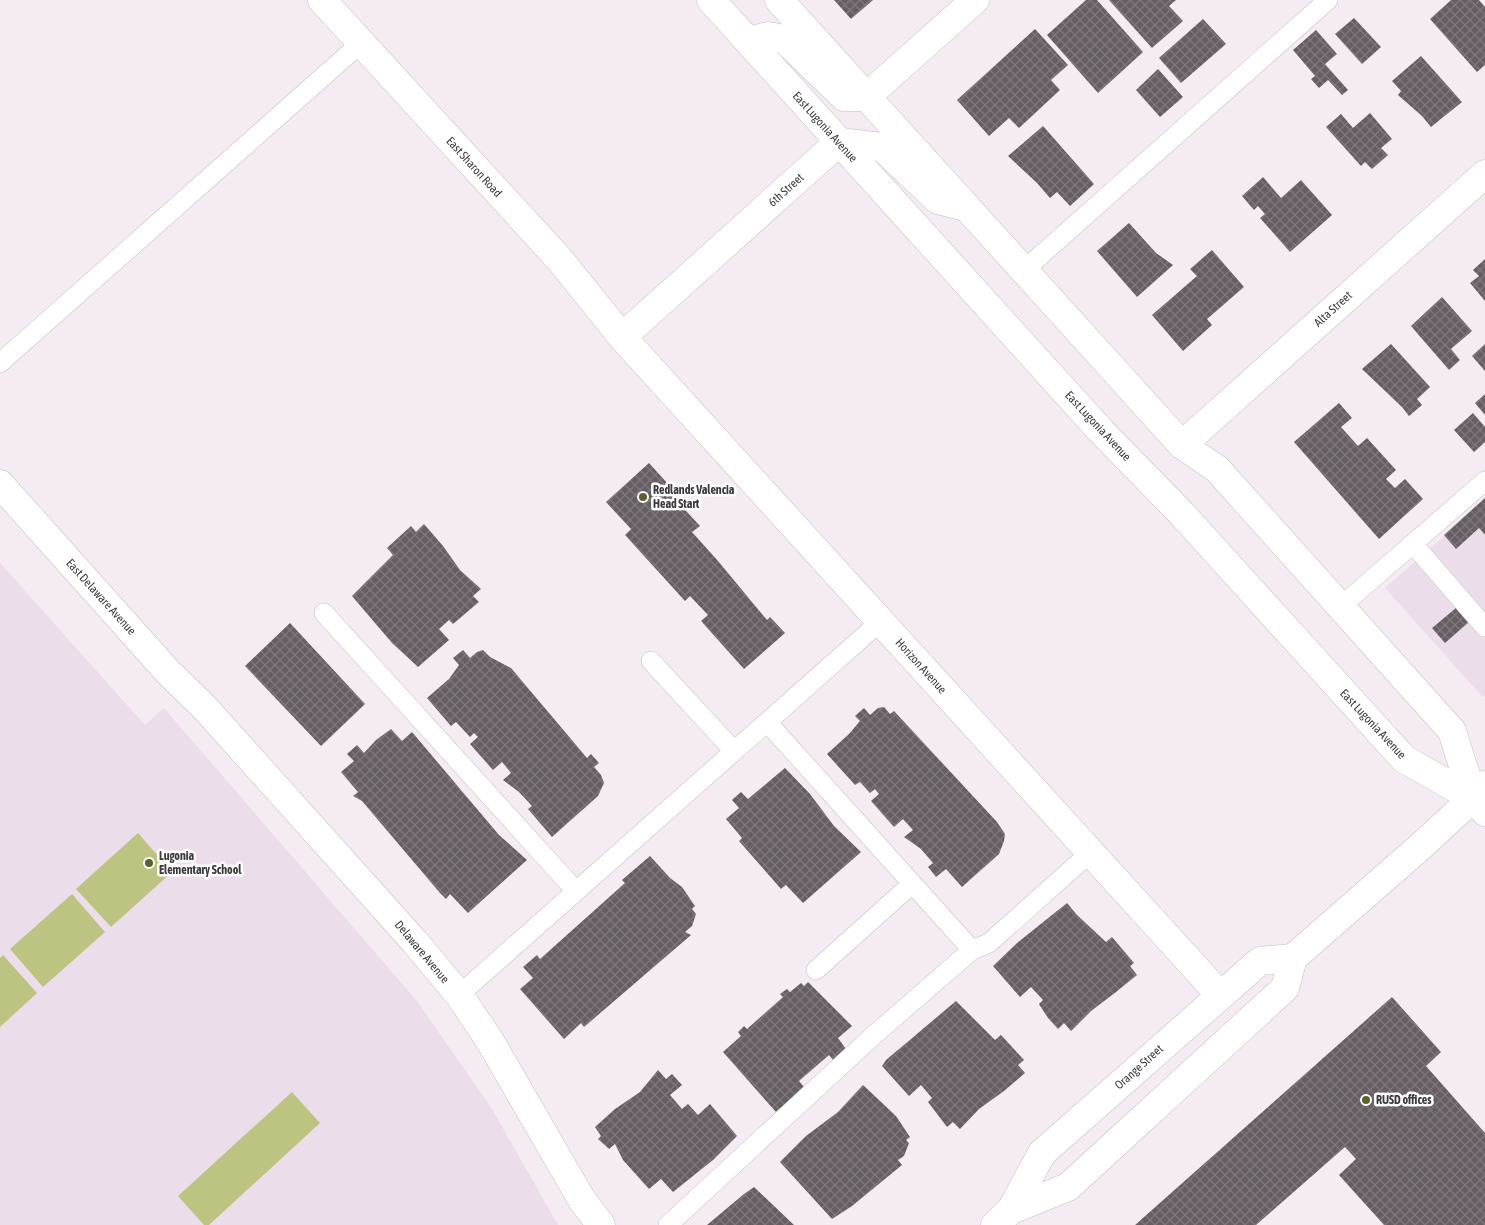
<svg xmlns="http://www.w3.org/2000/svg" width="1485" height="1225" font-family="'Asap Condensed',sans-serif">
<defs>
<pattern id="building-cross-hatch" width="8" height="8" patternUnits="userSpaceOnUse" patternTransform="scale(1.25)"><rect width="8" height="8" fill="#665e64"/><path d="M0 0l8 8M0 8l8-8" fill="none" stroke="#7e787c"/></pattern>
</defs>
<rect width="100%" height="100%" fill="#f4ebf3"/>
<g fill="#ecddea">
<path d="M1485,500V697L1481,695L1385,588Z"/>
<path d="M0,563L145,725L164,708L417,1001L492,1109L558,1225H0Z"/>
</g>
<g fill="#bdc380">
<path d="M138,833L172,872L111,927L76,889Z"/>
<path d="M72,894L105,932L43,987L10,949Z"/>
<path d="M3,955L37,993L0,1027V958Z"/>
<path d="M292,1092L320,1123L209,1225H204L178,1196Z"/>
</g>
<g fill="url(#building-cross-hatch)">
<path d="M834,0H873L851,19Z"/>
<path d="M1086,0H1097L1143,52L1098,93L1047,35Z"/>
<path d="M1109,0H1176L1169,6L1183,21L1152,48Z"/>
<path d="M1451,0H1479L1485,7V65L1477,72L1430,19Z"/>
<path d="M1354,18L1381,47L1362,64L1335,34Z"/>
<path d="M1203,19L1226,44L1181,83L1159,58Z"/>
<path d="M1035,29L1068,65L1051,80L1060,90L1019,128L1009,118L989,136L957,100Z"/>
<path d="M1316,30L1337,54L1325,64L1348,90L1342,95L1328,80L1319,88L1311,79L1315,76L1293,50Z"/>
<path d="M1421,56L1462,102L1431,127L1422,116L1398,95L1401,91L1392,81Z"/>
<path d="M1158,69L1183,97L1160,117L1136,90Z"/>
<path d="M1370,113L1392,139L1381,148L1388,155L1372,169L1365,162L1361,166L1326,127L1341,114L1353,128Z"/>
<path d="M1043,126L1094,184L1070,206L1057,192L1050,198L1037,183L1008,156Z"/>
<path d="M1263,177L1281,198L1301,180L1332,215L1290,252L1260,218L1265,214L1258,206L1254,210L1242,196Z"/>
<path d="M1129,223L1156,253L1173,265L1137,297L1097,251Z"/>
<path d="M1212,250L1244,287L1207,319L1212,325L1183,351L1152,315L1197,276L1190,269Z"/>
<path d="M1485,259V301L1470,283L1479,276L1473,270Z"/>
<path d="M1442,297L1472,331L1451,349L1460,360L1449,370L1411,326Z"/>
<path d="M1391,344L1430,387L1417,399L1422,405L1409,416L1402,407L1362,369Z"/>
<path d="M1485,344V371L1472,356Z"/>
<path d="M1485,394V415L1475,403Z"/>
<path d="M1339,403L1352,418L1341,427L1358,446L1367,438L1396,470L1386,479L1395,488L1405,479L1423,499L1379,539L1294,442Z"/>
<path d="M1473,413L1485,427V442L1474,452L1454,430Z"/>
<path d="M649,463L668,484L664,487L700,526L692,532L718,561L767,620L770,617L785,633L744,669L701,621L708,615L690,596L685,601L625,535L631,529L606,502Z"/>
<path d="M1485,498V535L1479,528L1456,549L1444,535Z"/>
<path d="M424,524L443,546L460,570L481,589L473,596L479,602L453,624L449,620L439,629L449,640L418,667L392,643L352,596L393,555L387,548L411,526L416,532Z"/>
<path d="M1456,608L1469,622L1445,643L1432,628Z"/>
<path d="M290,623L365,704L321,746L245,666Z"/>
<path d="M463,650L470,658L477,652L483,650L490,657L511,668L587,758L591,754L599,763L594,767L601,775L604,783L598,796L552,837L528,809L532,806L519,792L503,780L511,773L502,762L493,770L470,744L478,737L474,733L470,737L456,722L451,726L427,698L449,679L459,665L453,658Z"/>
<path d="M884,707L890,714L894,711L997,822L1005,834L1004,841L999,854L962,887L946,869L936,877L928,867L933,863L921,849L904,837L913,830L903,819L894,827L871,801L879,794L875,789L870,793L860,782L855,785L827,754L849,734L860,721L855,716L864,708L870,715L878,708Z"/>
<path d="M391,729L402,741L412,732L499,835L527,860L468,913L450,894L446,899L440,893L362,801L353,796L358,792L341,772L354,761L347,754L357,745L364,753L376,740Z"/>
<path d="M785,768L810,794L834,826L861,852L803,903L786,885L781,889L739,841L742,838L726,819L739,808L732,800L741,792L748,799Z"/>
<path d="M650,856L670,878L682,887L695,906L692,909L696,914L692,926L685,932L691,935L584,1027L581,1023L564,1039L520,989L533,978L523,967L537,955L540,959L625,883L622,880Z"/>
<path d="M1067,903L1077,915L1106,942L1112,937L1134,963L1130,966L1137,975L1116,992L1091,1011L1071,1031L1064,1023L1058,1029L1048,1018L1039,1004L1043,1000L1031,987L1020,997L993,966L1017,943Z"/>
<path d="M808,982L852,1026L838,1038L846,1049L833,1060L829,1055L799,1081L804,1087L776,1112L723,1052L741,1036L738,1032L744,1026L747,1029L783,997L780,994L787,989L790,992L801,983L804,986Z"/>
<path d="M1392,997L1441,1052L1426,1066L1485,1133V1225H1384L1339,1175L1356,1159L1345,1147L1256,1225H1135Z"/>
<path d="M956,1001L995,1040L1001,1035L1024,1060L1018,1065L1025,1073L1004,1091L979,1109L960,1129L953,1122L947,1127L928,1102L932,1098L921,1085L909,1096L882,1066L886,1060Z"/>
<path d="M658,1070L666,1079L672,1074L682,1085L670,1095L682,1109L688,1104L698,1115L710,1104L737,1136L713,1160L673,1192L661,1179L649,1189L623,1160L615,1144L609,1149L598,1139L601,1136L595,1127L615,1109L640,1092Z"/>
<path d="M863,1085L896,1116L910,1137L906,1140L909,1143L904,1156L898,1160L902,1165L852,1206L832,1219L780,1162L806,1136L838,1112Z"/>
<path d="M754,1187L794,1225H707L744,1194Z"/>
</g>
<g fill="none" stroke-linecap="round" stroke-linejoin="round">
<defs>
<g id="service">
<path d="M1023,271L1328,0"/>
<path d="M0,363L361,43"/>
<path d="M1413,544L1485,627"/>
<path d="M1340,607L1485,481"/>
<path d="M324,613L576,891"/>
<path d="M651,661L734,751"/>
<path d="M767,722L972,950L989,943L1091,852"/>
<path d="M816,970L912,884"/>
<path d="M459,995L881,621"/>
<path d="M668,1225L873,1036L972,950"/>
</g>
<g id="minor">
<path d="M322,0L560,260L622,337L1192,964L1220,995"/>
<path d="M749,41L768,36L784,39L844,97H866L975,0"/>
<path d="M622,337L839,142L882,147L938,200L965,207"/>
<path d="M1182,445L1485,174"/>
<path d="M0,484L168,672L205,708L414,941L459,995L490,1041L582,1200L601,1225"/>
</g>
<g id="secondary">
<path d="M711,0L1100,430L1182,514L1404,759L1473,798L1485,812"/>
<path d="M779,0L1182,445L1217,469L1452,731L1473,798"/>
<path d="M1011,1210L1068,1187L1285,988L1293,958L1420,847L1473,798L1482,785"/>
<path d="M995,1225L1011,1210L1042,1153L1260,961L1293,958"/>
</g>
</defs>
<use href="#service" stroke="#c7bec6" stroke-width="20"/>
<use href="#minor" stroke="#c7bec6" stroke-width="29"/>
<use href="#secondary" stroke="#c7bec6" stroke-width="29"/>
<use href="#service" stroke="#fff" stroke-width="19"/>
<use href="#minor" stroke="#fff" stroke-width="28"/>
<use href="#secondary" stroke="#fff" stroke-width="28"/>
</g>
<g fill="#5d602e" stroke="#fff" stroke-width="2">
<circle cx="643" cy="497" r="5"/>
<circle cx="149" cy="863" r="5"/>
<circle cx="1366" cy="1100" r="5"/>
</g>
<g text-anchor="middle" stroke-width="5" stroke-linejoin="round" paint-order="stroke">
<g font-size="12" fill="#3e3b3e" stroke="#fff">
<text transform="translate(825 127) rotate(48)" y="4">East Lugonia Avenue</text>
<text transform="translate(474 167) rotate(48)" y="4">East Sharon Road</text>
<text transform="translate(786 190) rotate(-42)" y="4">6th Street</text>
<text transform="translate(1333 309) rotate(-42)" y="4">Alta Street</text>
<text transform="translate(1098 426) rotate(47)" y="4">East Lugonia Avenue</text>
<text transform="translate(101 597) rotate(48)" y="4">East Delaware Avenue</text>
<text transform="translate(921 666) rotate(48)" y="4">Horizon Avenue</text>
<text transform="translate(1373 724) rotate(47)" y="4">East Lugonia Avenue</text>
<text transform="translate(422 952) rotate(50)" y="4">Delaware Avenue</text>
<text transform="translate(1139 1067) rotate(-42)" y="4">Orange Street</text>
</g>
<g font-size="12" font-weight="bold" fill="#3e3b3e" stroke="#fff" text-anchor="start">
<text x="653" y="494">Redlands Valencia<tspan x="653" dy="14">Head Start</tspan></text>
<text x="159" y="860">Lugonia<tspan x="159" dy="14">Elementary School</tspan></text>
<text x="1376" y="1104">RUSD offices</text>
</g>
</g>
</svg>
